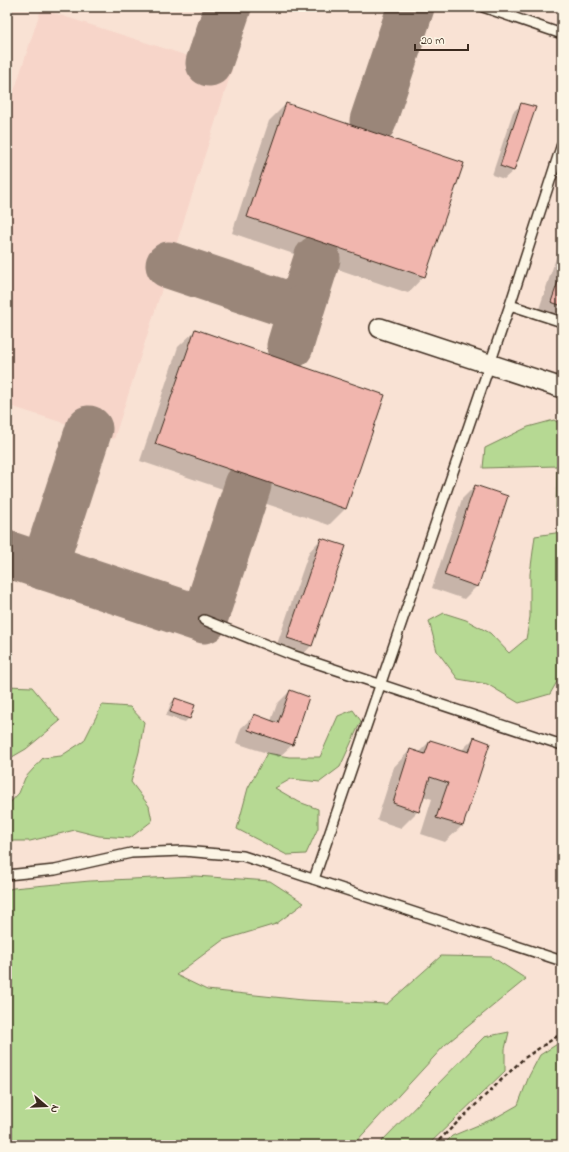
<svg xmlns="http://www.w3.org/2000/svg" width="569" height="1152" font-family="'Indie Flower',sans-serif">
<rect width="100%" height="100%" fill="#f9e2d4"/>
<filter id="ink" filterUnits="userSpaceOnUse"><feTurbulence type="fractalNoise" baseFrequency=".025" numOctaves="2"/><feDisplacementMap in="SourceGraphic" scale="8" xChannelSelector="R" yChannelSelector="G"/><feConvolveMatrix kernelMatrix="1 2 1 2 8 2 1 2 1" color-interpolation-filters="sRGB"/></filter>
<g filter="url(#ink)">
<path fill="#f7d5c9" d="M41,9L232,70L114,439L7,405V113Z"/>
<g fill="#b6d993" stroke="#788258">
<path d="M554,420L562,425V527L556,508L557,466L483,468L485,448L528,427Z"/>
<path d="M562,532V673L550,694L519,703L487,684L458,679L437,651L429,621L444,613L466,620L490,633L509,653L526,639L530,617V574L535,536Z"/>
<path d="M7,686L32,687L60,721L26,749L7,760Z"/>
<path d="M102,705L130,707L144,722L139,752L131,782L149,806L152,821L130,838L99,836L75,830L30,841H7V806L19,793L25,778L43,758L61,756L84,741Z"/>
<path d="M353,710L361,721L340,767L320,782L291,779L275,788L299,802L318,809V828L306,854L287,855L237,829L248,788L267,753L289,757H320L338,716Z"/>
<path d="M195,876L270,881L304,903L276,924L223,940L176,975L207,990L303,1000L387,1004L441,956L492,957L526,979L445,1045L353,1145H7V890L13,888L90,881Z"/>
<path d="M509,1032L505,1049V1071L428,1145H378L484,1037Z"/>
<path d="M562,1041V1145H443L452,1136L495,1118L518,1105L529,1076L540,1055Z"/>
</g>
<g fill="#0003">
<path d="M286,104L424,276L408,293L232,233L269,121Z"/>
<path d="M522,104L513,171L504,179L492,175L513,112Z"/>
<path d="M562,240V327L536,318Z"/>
<path d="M195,331L384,395L345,509L329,525L140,461L178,347Z"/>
<path d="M475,486L477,586L464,599L432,588L462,499Z"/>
<path d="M321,539L345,547L311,646L299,659L275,650L309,552Z"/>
<path d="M290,691L292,745L279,757L236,743L241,728L254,716L271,721L277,704Z"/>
<path d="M175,699L189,718L185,722L166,716L171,703Z"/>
<path d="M474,738L462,826L445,842L421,834L432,799L423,796L418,811L401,828L377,820L394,767L410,750L418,753L430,741L461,751Z"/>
</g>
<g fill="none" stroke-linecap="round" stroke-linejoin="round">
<g stroke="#9a8679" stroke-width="47">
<path d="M209,63L228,7"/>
<path d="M373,121L411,7"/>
<path d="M169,265L301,309L317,259"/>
<path d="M290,346L301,309"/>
<path d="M7,554L204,620L248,485"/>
<path d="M44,567L89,429"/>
</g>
</g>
<g fill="#f1b6ae" stroke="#3b2a1e">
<path d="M286,103L464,163L425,277L247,217Z"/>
<path d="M521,103L536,107L514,171L500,166Z"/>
<path d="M562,270V306L551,302Z"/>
<path d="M195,329L385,395L346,509L155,444Z"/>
<path d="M475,485L508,496L478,587L444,575Z"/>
<path d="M321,538L346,546L312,646L287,638Z"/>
<path d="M290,690L309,697L293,745L248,730L254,714L278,723Z"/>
<path d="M175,698L195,705L190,719L170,712Z"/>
<path d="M474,737L490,743L463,826L436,818L448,783L430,777L419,812L393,803L410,749L425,754L430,740L469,752Z"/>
</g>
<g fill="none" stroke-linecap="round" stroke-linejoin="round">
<defs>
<g id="service">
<path d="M483,7L562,34"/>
<path d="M510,305L562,322"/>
<path d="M204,620L292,655L562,745"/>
<path d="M7,875L55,870L131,853L183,851L243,856L562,961"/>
<path d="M314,879L510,305L562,144"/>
</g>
<path id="minor" d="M380,328L562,388"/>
</defs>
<use href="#service" stroke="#3b2a1e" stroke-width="12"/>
<use href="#minor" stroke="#3b2a1e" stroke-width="22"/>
<path stroke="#3b2a1e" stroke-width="2.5" stroke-dasharray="4 3" stroke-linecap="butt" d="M434,1145L523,1059L562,1033"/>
<use href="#service" stroke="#fcf5e5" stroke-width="9"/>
<use href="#minor" stroke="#fcf5e5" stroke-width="19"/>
</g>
</g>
<rect width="569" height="1152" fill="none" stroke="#fcf5e5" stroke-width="24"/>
<rect x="12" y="12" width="545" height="1128" fill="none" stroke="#3b2a1e" stroke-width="1.5" filter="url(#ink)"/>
<g transform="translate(46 1106) rotate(109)" stroke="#fcf5e5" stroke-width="3" paint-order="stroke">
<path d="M0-3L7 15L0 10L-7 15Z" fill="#3b2a1e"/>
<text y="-6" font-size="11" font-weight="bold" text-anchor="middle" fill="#3b2a1e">N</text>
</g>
<path d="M415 44v6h53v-6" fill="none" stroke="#3b2a1e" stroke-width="2"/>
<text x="421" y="44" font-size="12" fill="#3b2a1e" stroke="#fcf5e5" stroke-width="3" paint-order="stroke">20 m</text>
</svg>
